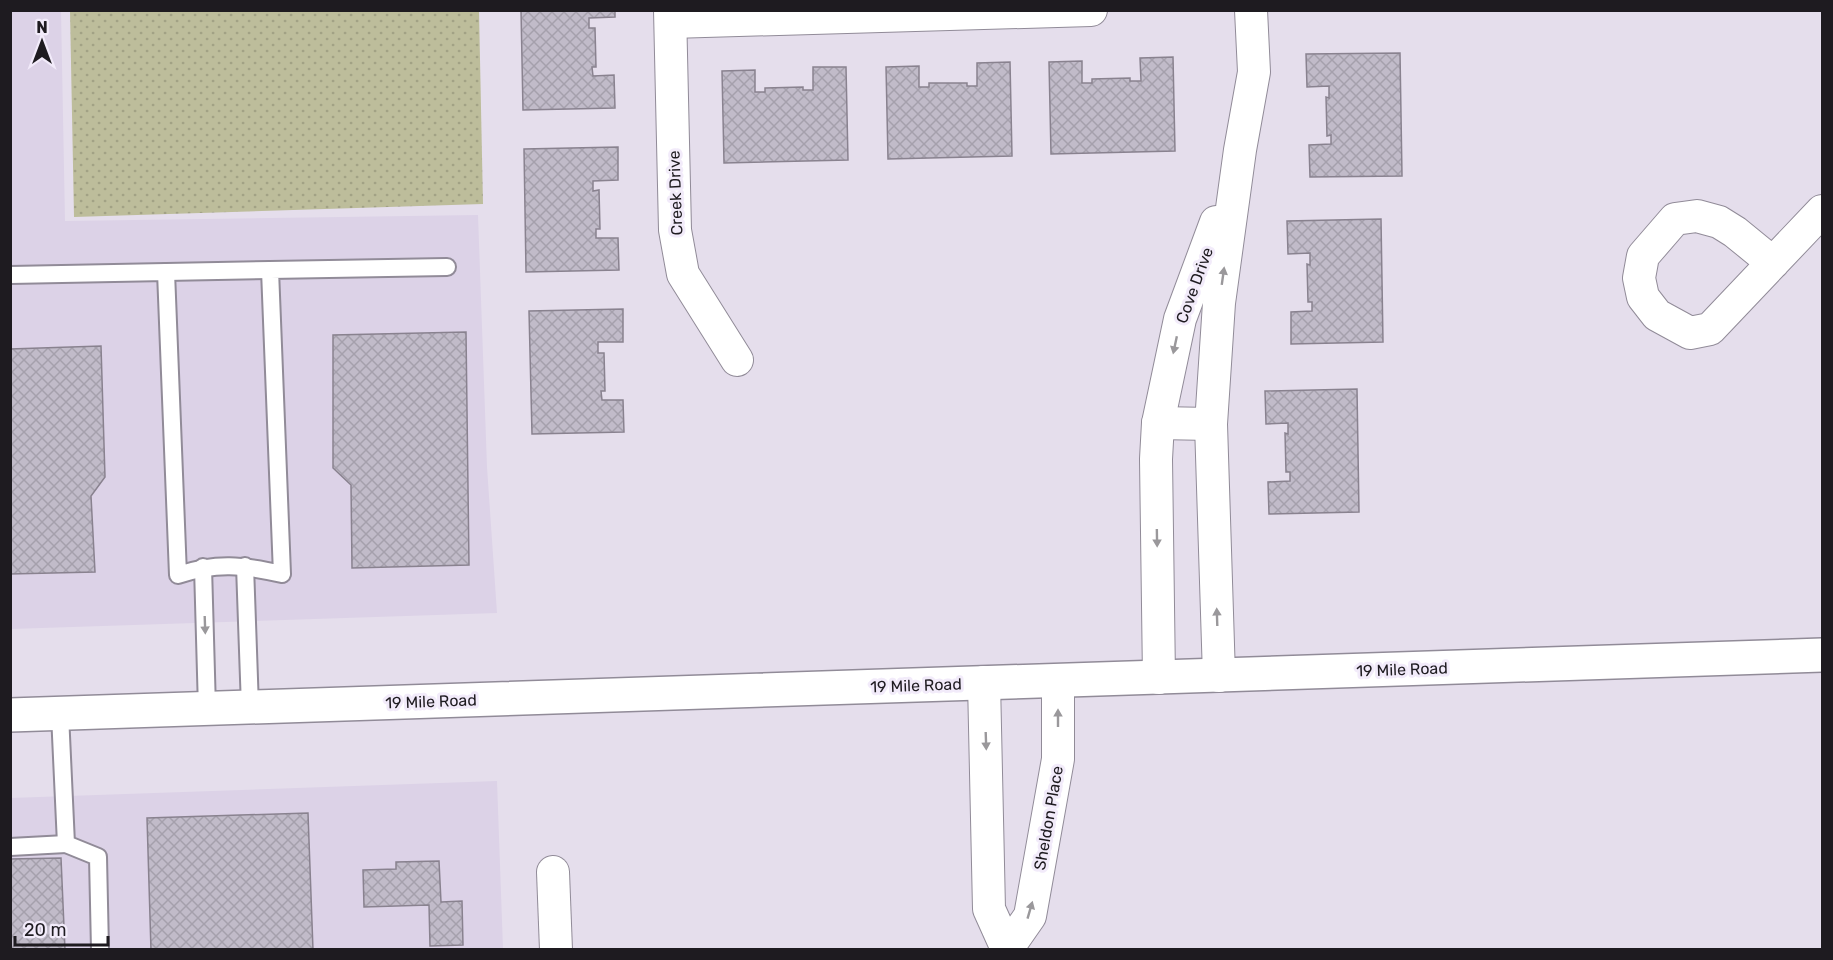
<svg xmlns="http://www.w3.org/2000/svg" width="1833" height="960" font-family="Rubik,sans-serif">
<defs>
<pattern id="grass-dots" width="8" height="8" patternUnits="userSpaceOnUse" patternTransform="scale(1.5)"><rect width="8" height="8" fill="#bdbd9b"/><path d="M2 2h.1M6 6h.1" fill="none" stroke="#a2a285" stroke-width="1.8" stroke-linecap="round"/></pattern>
<pattern id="building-cross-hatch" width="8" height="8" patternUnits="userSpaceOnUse" patternTransform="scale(1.5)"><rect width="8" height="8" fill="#c1bbc9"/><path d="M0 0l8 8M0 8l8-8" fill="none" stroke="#a5a0ac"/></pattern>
</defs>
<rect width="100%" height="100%" fill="#e5deec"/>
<g fill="#dcd2e7">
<path d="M10,11H61L65,221L478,215L487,467L497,613L11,629Z"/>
<path d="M497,781L503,949H11L10,798Z"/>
</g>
<path fill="url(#grass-dots)" d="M70,11H479L483,204L74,217Z"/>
<g fill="url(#building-cross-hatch)" stroke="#89828f" stroke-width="1.5">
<path d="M521,10H615V17L589,18V28H595L596,67H592L593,76L614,75L615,108L523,110Z"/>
<path d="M1400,53L1402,176L1310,177L1309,145L1331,144V135L1327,136L1326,97L1329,98V86L1307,87L1306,54Z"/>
<path d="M1173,57L1175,151L1051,154L1049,62L1082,61V83H1092V79L1130,78V81H1141L1140,58Z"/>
<path d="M1010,62L1012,156L888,159L886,67L919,66V87H929V83H967V86H977V63Z"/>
<path d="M813,67H846L848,160L724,163L722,71L755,70V92H765V88L803,87V90H813Z"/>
<path d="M618,147V180L593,181V191L599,190L600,229H596V238H618L619,270L526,272L524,149Z"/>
<path d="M1381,219L1383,342L1291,344V312L1312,311V302H1308L1307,264L1310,265V253L1288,254L1287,221Z"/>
<path d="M623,309V342H598V353H604L605,391H601L602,400H623L624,432L532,434L529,311Z"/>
<path d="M466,332L469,565L352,568L351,485L333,468V335Z"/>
<path d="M101,346L105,477L91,496L95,572L10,574V349Z"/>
<path d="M1357,389L1359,512L1269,514L1268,482L1290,481V472H1286L1285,433L1288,434V423L1266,424L1265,391Z"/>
<path d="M308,813L313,950H151L147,818Z"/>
<path d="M61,858L65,950H10V859Z"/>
<path d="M439,861L441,902L462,901L463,945L430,946L429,905L364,907L363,870L396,869V862Z"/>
</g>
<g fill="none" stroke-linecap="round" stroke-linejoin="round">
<defs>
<g id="service">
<path d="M166,272L270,270"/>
<path d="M10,275L166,272L178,575C217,562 242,565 282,574L270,270L447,267"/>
<path d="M245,566L250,707"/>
<path d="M203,567L207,709"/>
<path d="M60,714L66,844L98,857L100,950"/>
<path d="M10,847L66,844"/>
</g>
<g id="minor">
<path d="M670,10L675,230L683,274L737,360"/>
<path d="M671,22L1091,10"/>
<path d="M1773,263L1735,232L1719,222L1697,216L1675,219L1643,256L1639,278L1643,297L1657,315L1690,333L1710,329L1822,211"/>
<path d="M1158,423L1211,424"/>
<path d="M1219,676L1211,424L1219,303L1240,150L1254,72L1251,10"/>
<path d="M1159,678L1156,459L1158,423L1180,319L1216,222"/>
<path d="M984,682L989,909L1007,949L1030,916L1058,759V680"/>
<path d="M553,872L556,950"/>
</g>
<path id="tertiary" d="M10,715L1822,655"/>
</defs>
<use href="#service" stroke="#918b98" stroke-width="20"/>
<use href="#minor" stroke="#918b98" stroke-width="34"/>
<use href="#tertiary" stroke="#918b98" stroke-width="36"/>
<use href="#service" stroke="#fff" stroke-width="16"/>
<use href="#minor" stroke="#fff" stroke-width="32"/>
<use href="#tertiary" stroke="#fff" stroke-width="33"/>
</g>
<defs><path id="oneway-solid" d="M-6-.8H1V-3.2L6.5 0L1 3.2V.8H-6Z" transform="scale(1.5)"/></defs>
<g fill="#9a989b">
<use href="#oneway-solid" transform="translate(1223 276) rotate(-82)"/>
<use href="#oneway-solid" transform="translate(1175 345) rotate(102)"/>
<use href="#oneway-solid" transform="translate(1157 538) rotate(89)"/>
<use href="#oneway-solid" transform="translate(1217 617) rotate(-92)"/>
<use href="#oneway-solid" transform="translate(205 625) rotate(88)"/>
<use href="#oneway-solid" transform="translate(1058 718) rotate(-90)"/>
<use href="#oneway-solid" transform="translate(986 741) rotate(88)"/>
<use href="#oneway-solid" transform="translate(1030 910) rotate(-74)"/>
</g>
<g text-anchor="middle" stroke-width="6" stroke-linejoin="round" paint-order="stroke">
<g font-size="16" fill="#1e1b20" stroke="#f2ebfa">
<text transform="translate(675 193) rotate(-92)" y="6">Creek Drive</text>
<text transform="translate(1194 285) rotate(-70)" y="6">Cove Drive</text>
<text transform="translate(1402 669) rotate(-2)" y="6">19 Mile Road</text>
<text transform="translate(916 685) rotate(-2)" y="6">19 Mile Road</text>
<text transform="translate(431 701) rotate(-2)" y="6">19 Mile Road</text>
<text transform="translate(1048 818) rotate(-80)" y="6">Sheldon Place</text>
</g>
</g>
<rect width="1833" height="960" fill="none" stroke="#1e1b20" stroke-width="24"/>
<g transform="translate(42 42)" stroke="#f2ebfa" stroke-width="4.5" paint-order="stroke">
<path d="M0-4.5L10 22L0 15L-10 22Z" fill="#1e1b20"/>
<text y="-9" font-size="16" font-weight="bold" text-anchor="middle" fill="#1e1b20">N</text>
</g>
<path d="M15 936v9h93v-9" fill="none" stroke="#1e1b20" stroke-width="3"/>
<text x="24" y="936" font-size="18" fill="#1e1b20" stroke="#f2ebfa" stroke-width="4.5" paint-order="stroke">20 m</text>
</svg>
